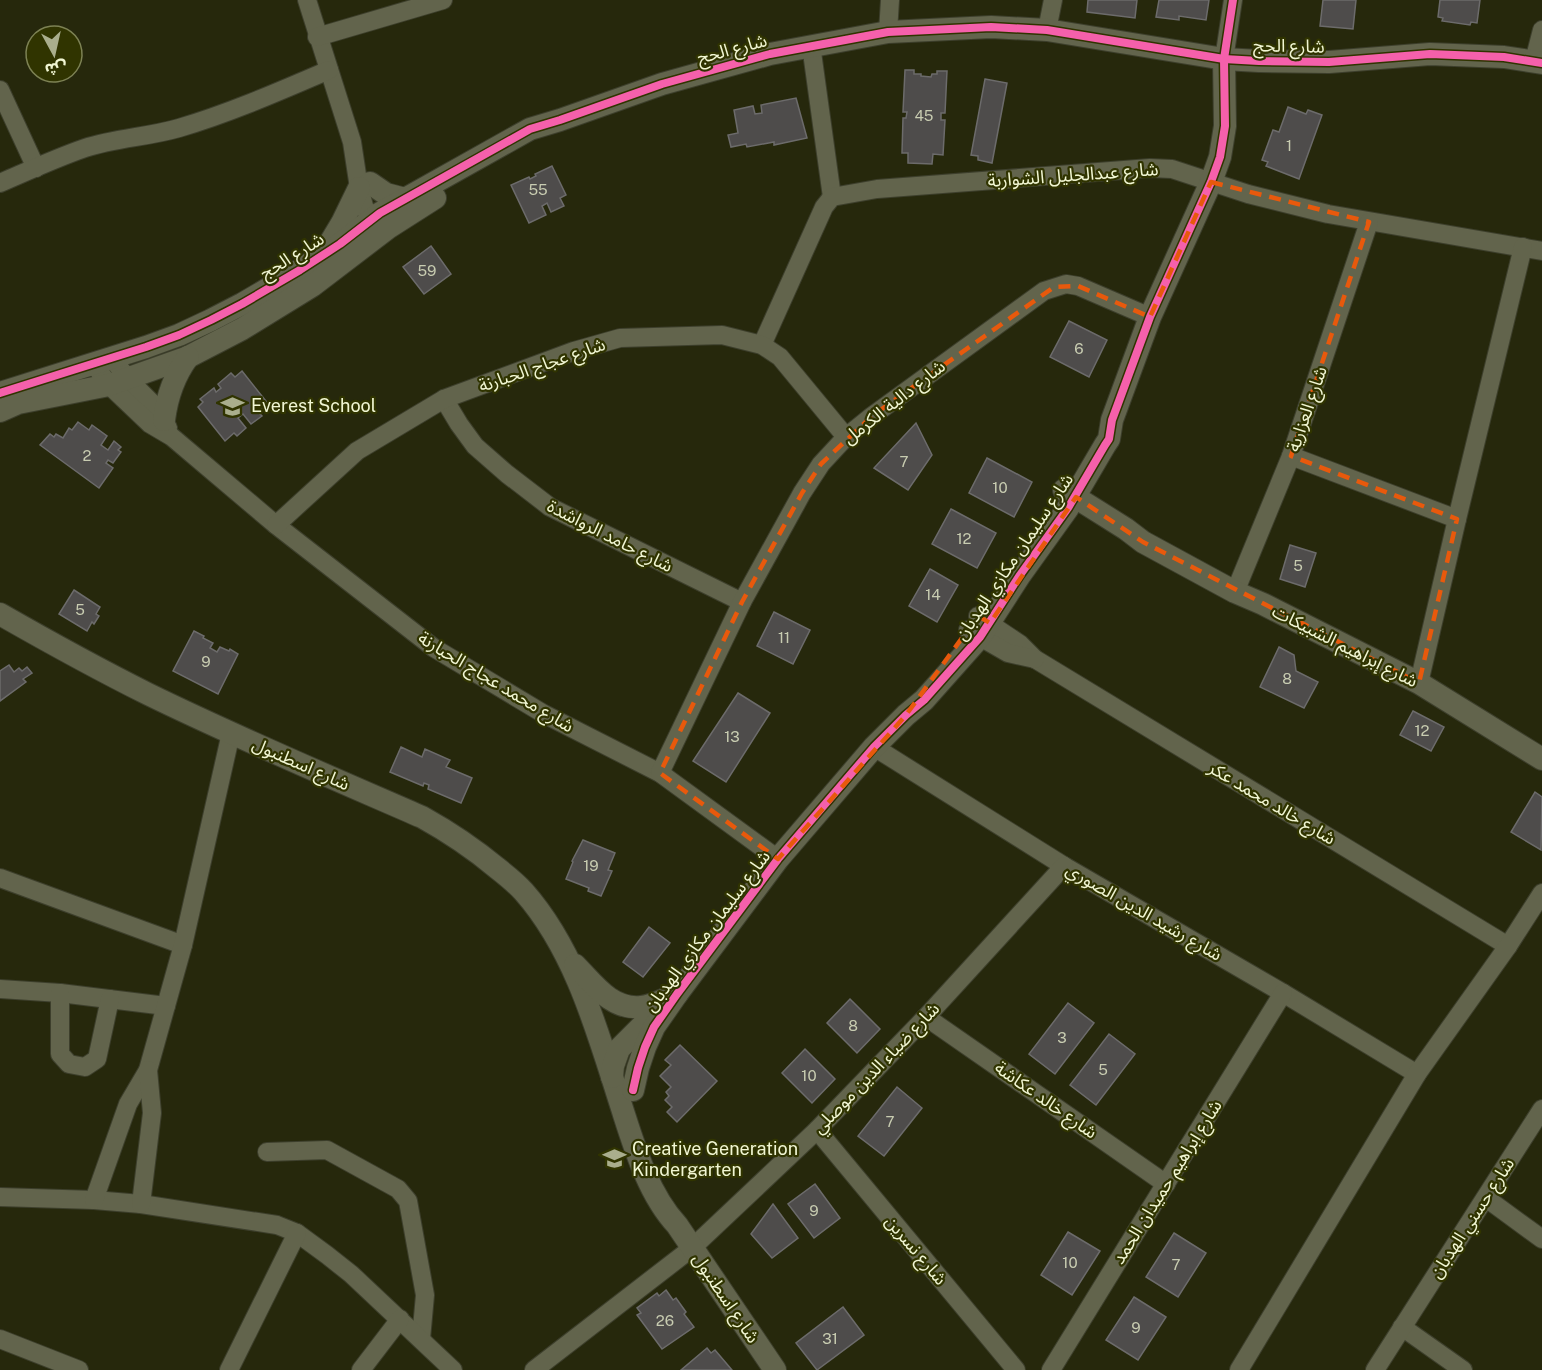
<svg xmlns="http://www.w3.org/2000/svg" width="1542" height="1370" font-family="'Public Sans','Noto Sans Arabic',sans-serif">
<rect width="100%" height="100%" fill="#26280c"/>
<g fill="#4e4c4b" stroke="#6c6b6b" stroke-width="1.5">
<path d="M1088,0H1137L1135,18L1087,12Z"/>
<path d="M1159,0H1209L1206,20L1179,16V20L1156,17Z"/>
<path d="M1323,0H1356L1353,29L1320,26Z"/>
<path d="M1440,0H1480L1477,23L1471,22L1470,25L1442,21L1443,18L1438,17Z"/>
<path d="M905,70H914V74H921V76L931,77L932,74H937V71H947L945,113H941V120H945L943,155L933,154L932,164L908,163V153H902L903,118H906L907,112H903Z"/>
<path d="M985,79L1007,83L992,163L978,160V156L971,155Z"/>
<path d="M796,98L807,138L774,145V142L747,147L746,144L731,147L728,135L738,133L734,110L753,106L755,114L762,113L761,105Z"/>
<path d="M1288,107L1306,114L1308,110L1322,115L1299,179L1266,166L1268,162L1262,160L1273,130L1279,132Z"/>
<path d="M552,166L566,195L560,198L564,206L551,212L547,203L542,206L546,215L529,223L511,185L529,177L530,179L536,176L535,174Z"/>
<path d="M431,246L451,274L424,294L403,267Z"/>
<path d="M1069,321L1107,340L1089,377L1050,357Z"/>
<path d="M242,371L269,405L259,413L262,416L251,424L243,414L238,418L246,428L237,436L234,433L225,441L198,407L203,402L200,399L214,388L216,392L221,388L218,384L231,373L235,377Z"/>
<path d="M78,422L89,430L92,425L107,436L101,445L108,450L114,441L121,447L118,450L121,452L113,463L108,460L106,463L113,468L99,488L40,445L50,434L54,437L56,434L63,438L69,428L72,430Z"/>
<path d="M916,423L932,455L908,490L874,468Z"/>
<path d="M987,458L1032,482L1014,517L969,493Z"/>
<path d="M951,509L996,533L977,568L932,544Z"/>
<path d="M1290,545L1316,553L1305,587L1280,579Z"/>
<path d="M930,569L958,585L937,622L909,606Z"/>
<path d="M74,590L100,607L96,614L99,616L94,624L92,622L87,631L59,614Z"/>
<path d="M774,612L810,630L793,664L757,646Z"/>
<path d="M194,631L204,636L203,638L213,643L210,648L217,652L220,647L229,651L230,649L238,654L218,694L173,671Z"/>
<path d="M1279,647L1294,655L1296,671L1318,682L1304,708L1260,687Z"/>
<path d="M9,665L14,672L19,668L22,671L27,667L32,673L23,679L26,682L0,701V671Z"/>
<path d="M738,693L770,713L726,782L693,761Z"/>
<path d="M1413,711L1444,727L1431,751L1400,735Z"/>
<path d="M401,747L422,757L425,749L450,760L446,767L472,778L461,803L428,789L429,785L424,783L423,786L390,772Z"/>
<path d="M1535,792L1542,797L1541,850L1511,832Z"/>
<path d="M583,840L615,853L608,870L612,871L601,896L588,891L589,888L566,879L573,862L572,861Z"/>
<path d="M649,927L670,943L643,977L623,962Z"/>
<path d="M850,999L880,1029L857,1053L827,1023Z"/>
<path d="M1068,1003L1094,1023L1055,1074L1029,1054Z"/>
<path d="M1109,1034L1135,1054L1096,1105L1070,1085Z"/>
<path d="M680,1045L717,1081L677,1122L667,1112L672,1107L665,1100L669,1096L666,1092L671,1087L660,1076L671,1065L665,1060Z"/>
<path d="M805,1049L835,1079L812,1103L782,1073Z"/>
<path d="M897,1087L922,1108L884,1156L858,1136Z"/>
<path d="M815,1184L840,1218L814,1238L788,1204Z"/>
<path d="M773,1204L798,1238L772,1258L751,1234Z"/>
<path d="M1068,1232L1100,1251L1072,1295L1041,1275Z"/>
<path d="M1174,1233L1206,1253L1178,1297L1146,1277Z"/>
<path d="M666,1290L673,1300L676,1298L686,1312L684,1314L694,1327L662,1349L637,1315L641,1313L637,1308L657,1293L659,1296Z"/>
<path d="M1134,1297L1166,1317L1138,1360L1106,1340Z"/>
<path d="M843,1307L864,1335L817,1370L796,1343Z"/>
<path d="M707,1348L711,1353L715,1350L732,1370H681Z"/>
</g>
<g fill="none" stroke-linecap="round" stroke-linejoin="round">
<defs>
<g id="minor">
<path d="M307,0L352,142L359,188L364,206L375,232"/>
<path d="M1047,30L1053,0"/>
<path d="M888,32L890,0"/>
<path d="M317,37L443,0"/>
<path d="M811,45L832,197"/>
<path d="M1224,59L1233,0"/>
<path d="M1534,61L1542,30"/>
<path d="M0,90L36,168"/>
<path d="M0,183C28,171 56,158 85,148C116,138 148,137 179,128C230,113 280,91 329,70"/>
<path d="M762,345L824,207L832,197L877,189L1150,168L1172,169L1248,194L1328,214L1542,251"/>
<path d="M112,358L128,379L156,407L168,428"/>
<path d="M94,364L109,385L150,424L172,437L276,525L434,648L544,714L660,773L778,859"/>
<path d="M444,399L459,424L475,446L507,474L550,507L742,602"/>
<path d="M1291,456L1457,519"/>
<path d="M276,525L357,451L444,399L574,351L620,338L722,335L762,345L780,357L846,437"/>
<path d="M1235,592L1291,456L1369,222"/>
<path d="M978,616L1020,644L1035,659L1508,946"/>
<path d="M968,630L1008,653L1035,659"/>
<path d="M1419,683L1457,519L1523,247"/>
<path d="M874,747L1064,866L1283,993L1417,1074"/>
<path d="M660,773L742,602L802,493L821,464L846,437L872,416L1044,291L1066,284L1078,286L1150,317"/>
<path d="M0,878L183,945"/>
<path d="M0,989L60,993L166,1006"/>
<path d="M60,993V1054L69,1064L85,1067L97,1059L110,999"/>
<path d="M926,1017L1166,1184"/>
<path d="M817,1130L1016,1370"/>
<path d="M267,1152L327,1150L398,1189L408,1201L425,1295L421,1339"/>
<path d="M0,1197L94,1200L141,1204L277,1225L297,1233L327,1255L351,1274L453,1370"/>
<path d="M1486,1198L1542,1239"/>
<path d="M94,1200L128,1104L148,1070L183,945L231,733"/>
<path d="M141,1204L152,1113L148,1070"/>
<path d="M1402,1327L1463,1370"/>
<path d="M0,1339L79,1370"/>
<path d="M229,1370L297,1233"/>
<path d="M361,1370L400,1319"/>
<path d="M534,1370L692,1248L817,1130L926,1017L1064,866"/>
<path d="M1051,1370L1283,993"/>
<path d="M1239,1370L1417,1074L1508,946L1542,893"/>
<path d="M1375,1370L1542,1109"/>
</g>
<g id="tertiary">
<path d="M370,183L386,194L405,199"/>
<path d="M327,248L342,223L359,188"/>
<path d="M0,393L146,347L179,335L211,320L242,304L300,270L340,244L380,213L530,129L560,120L662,84L770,54L888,32L991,27L1047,30L1224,59L1259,61L1329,62L1430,54L1504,57L1542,63"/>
<path d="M0,411L18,403L109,385L188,357L242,329L312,286L388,228L435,198"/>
<path d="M164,420C167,396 174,376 188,357"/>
<path d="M1064,490L1126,529L1143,542L1235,592L1263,604L1419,683L1542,759"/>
<path d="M0,614C49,642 98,669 148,694C238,738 330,777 422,817C449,832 473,848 497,868C506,875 516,883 524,892C575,950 597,1030 620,1102C633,1142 647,1193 677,1225L775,1370"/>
<path d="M575,965C594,984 611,1010 641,1007C653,1006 666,998 677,994"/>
<path d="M612,1077L613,1066L619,1049L657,1011"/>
<path d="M633,1090L638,1068L645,1047L654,1027L677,994L778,859L874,747L906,715L924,700L980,637L1020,575L1068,508L1105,445L1109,439L1112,420L1150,317L1211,182L1220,157L1225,126L1224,59"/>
</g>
</defs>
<use href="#minor" stroke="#3d3f2c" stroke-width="20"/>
<use href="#tertiary" stroke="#3d3f2c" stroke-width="24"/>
<use href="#minor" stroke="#62644c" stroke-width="18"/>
<use href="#tertiary" stroke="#62644c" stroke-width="22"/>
<defs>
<g id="cycleway">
<path d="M0,393L146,347L179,335L211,320L242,304L300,270L340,244L380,213L530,129L560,120L662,84L770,54L888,32L991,27L1047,30L1224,59L1259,61L1329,62L1430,54L1504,57L1542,63"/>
<path d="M633,1090L638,1068L645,1047L654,1027L677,994L778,859L874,747L906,715L924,700L980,637L1020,575L1068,508L1105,445L1109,439L1112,420L1150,317L1211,182L1220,157L1225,126L1224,59L1233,0"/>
</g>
</defs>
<use href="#cycleway" stroke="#303400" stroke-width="11"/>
<use href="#cycleway" stroke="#f560ab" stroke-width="8"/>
</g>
<path fill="none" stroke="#e8590c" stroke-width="4.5" stroke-dasharray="12 8" stroke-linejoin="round" d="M1211,182L1369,222L1291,456L1457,519L1419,683L1143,542L1076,497L990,623L978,616L906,715L778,859L660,773L742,602L802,493L821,464L872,416L1054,287L1078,286L1150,317Z"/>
<defs>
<symbol id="school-bare" viewBox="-9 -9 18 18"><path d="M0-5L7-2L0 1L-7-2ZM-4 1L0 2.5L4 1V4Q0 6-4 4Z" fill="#aaae8d" stroke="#303400" stroke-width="2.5" paint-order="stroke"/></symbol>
</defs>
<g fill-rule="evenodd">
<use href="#school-bare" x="216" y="390" width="33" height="33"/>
<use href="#school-bare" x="598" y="1142" width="33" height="33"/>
</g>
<g text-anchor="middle" stroke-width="4.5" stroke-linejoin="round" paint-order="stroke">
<g font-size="15" fill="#c8ccb1">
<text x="924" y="121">45</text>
<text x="1289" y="151">1</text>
<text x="538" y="195">55</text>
<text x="427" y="276">59</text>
<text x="1079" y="354">6</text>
<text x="87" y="461">2</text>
<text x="904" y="467">7</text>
<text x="1000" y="493">10</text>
<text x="964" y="544">12</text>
<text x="1298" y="571">5</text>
<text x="933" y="600">14</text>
<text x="80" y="615">5</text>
<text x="784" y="643">11</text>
<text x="206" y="667">9</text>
<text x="1287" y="684">8</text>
<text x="1422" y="736">12</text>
<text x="732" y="742">13</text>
<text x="591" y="871">19</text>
<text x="853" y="1031">8</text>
<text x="1062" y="1043">3</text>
<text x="1103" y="1075">5</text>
<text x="809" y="1081">10</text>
<text x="890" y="1127">7</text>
<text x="814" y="1216">9</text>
<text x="1070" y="1268">10</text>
<text x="1176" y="1270">7</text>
<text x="665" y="1326">26</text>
<text x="1136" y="1333">9</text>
<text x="830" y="1344">31</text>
</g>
<g font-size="18" fill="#f1f6d3" stroke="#303400">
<text transform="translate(1289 46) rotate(1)" y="6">شارع الحج</text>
<text transform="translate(732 49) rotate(-15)" y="6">شارع الحج</text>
<text transform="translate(1073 175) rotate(-4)" y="6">شارع عبدالجليل الشواربة</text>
<text transform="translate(292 256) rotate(-32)" y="6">شارع الحج</text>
<text transform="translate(542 365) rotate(-19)" y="6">شارع عجاج الحبارنة</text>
<text transform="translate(894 402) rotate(-38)" y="6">شارع دالية الكرمل</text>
<text transform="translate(1307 409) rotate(-71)" y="6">شارع العزارية</text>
<text transform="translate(610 536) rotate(27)" y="6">شارع حامد الرواشدة</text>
<text transform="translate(1014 557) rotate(-56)" y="6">شارع سليمان مكازي الهدبان</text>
<text transform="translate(1345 646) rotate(27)" y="6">شارع إبراهيم الشبيكات</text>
<text transform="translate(496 682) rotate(31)" y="6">شارع محمد عجاج الحبارنة</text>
<text transform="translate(301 764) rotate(24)" y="6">شارع اسطنبول</text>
<text transform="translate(1272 803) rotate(31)" y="6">شارع خالد محمد عكر</text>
<text transform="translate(1144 912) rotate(30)" y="6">شارع رشيد الدين الصوري</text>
<text transform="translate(707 931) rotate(-53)" y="6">شارع سليمان مكازي الهدبان</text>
<text transform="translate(876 1068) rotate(-46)" y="6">شارع ضياء الدين موصلي</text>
<text transform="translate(1046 1100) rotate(35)" y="6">شارع خالد عكاشة</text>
<text transform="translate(1167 1182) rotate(-58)" y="6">شارع إبراهيم حميدان الحمد</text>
<text transform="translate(1472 1218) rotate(-57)" y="6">شارع حسني الهدبان</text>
<text transform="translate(916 1250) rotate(50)" y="6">شارع نسرين</text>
<text transform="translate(726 1298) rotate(56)" y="6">شارع اسطنبول</text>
</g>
<g font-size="18" fill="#f1f6d3" stroke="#303400" text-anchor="start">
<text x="251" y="412">Everest School</text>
<text x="632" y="1155">Creative Generation<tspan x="632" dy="21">Kindergarten</tspan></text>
</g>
</g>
<g transform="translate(54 54) rotate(172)"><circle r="28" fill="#303400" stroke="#7d8254" stroke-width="1.5"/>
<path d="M0-4.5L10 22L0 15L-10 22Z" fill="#aaae8d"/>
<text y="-9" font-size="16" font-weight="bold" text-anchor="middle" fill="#f1f6d3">ش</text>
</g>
</svg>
